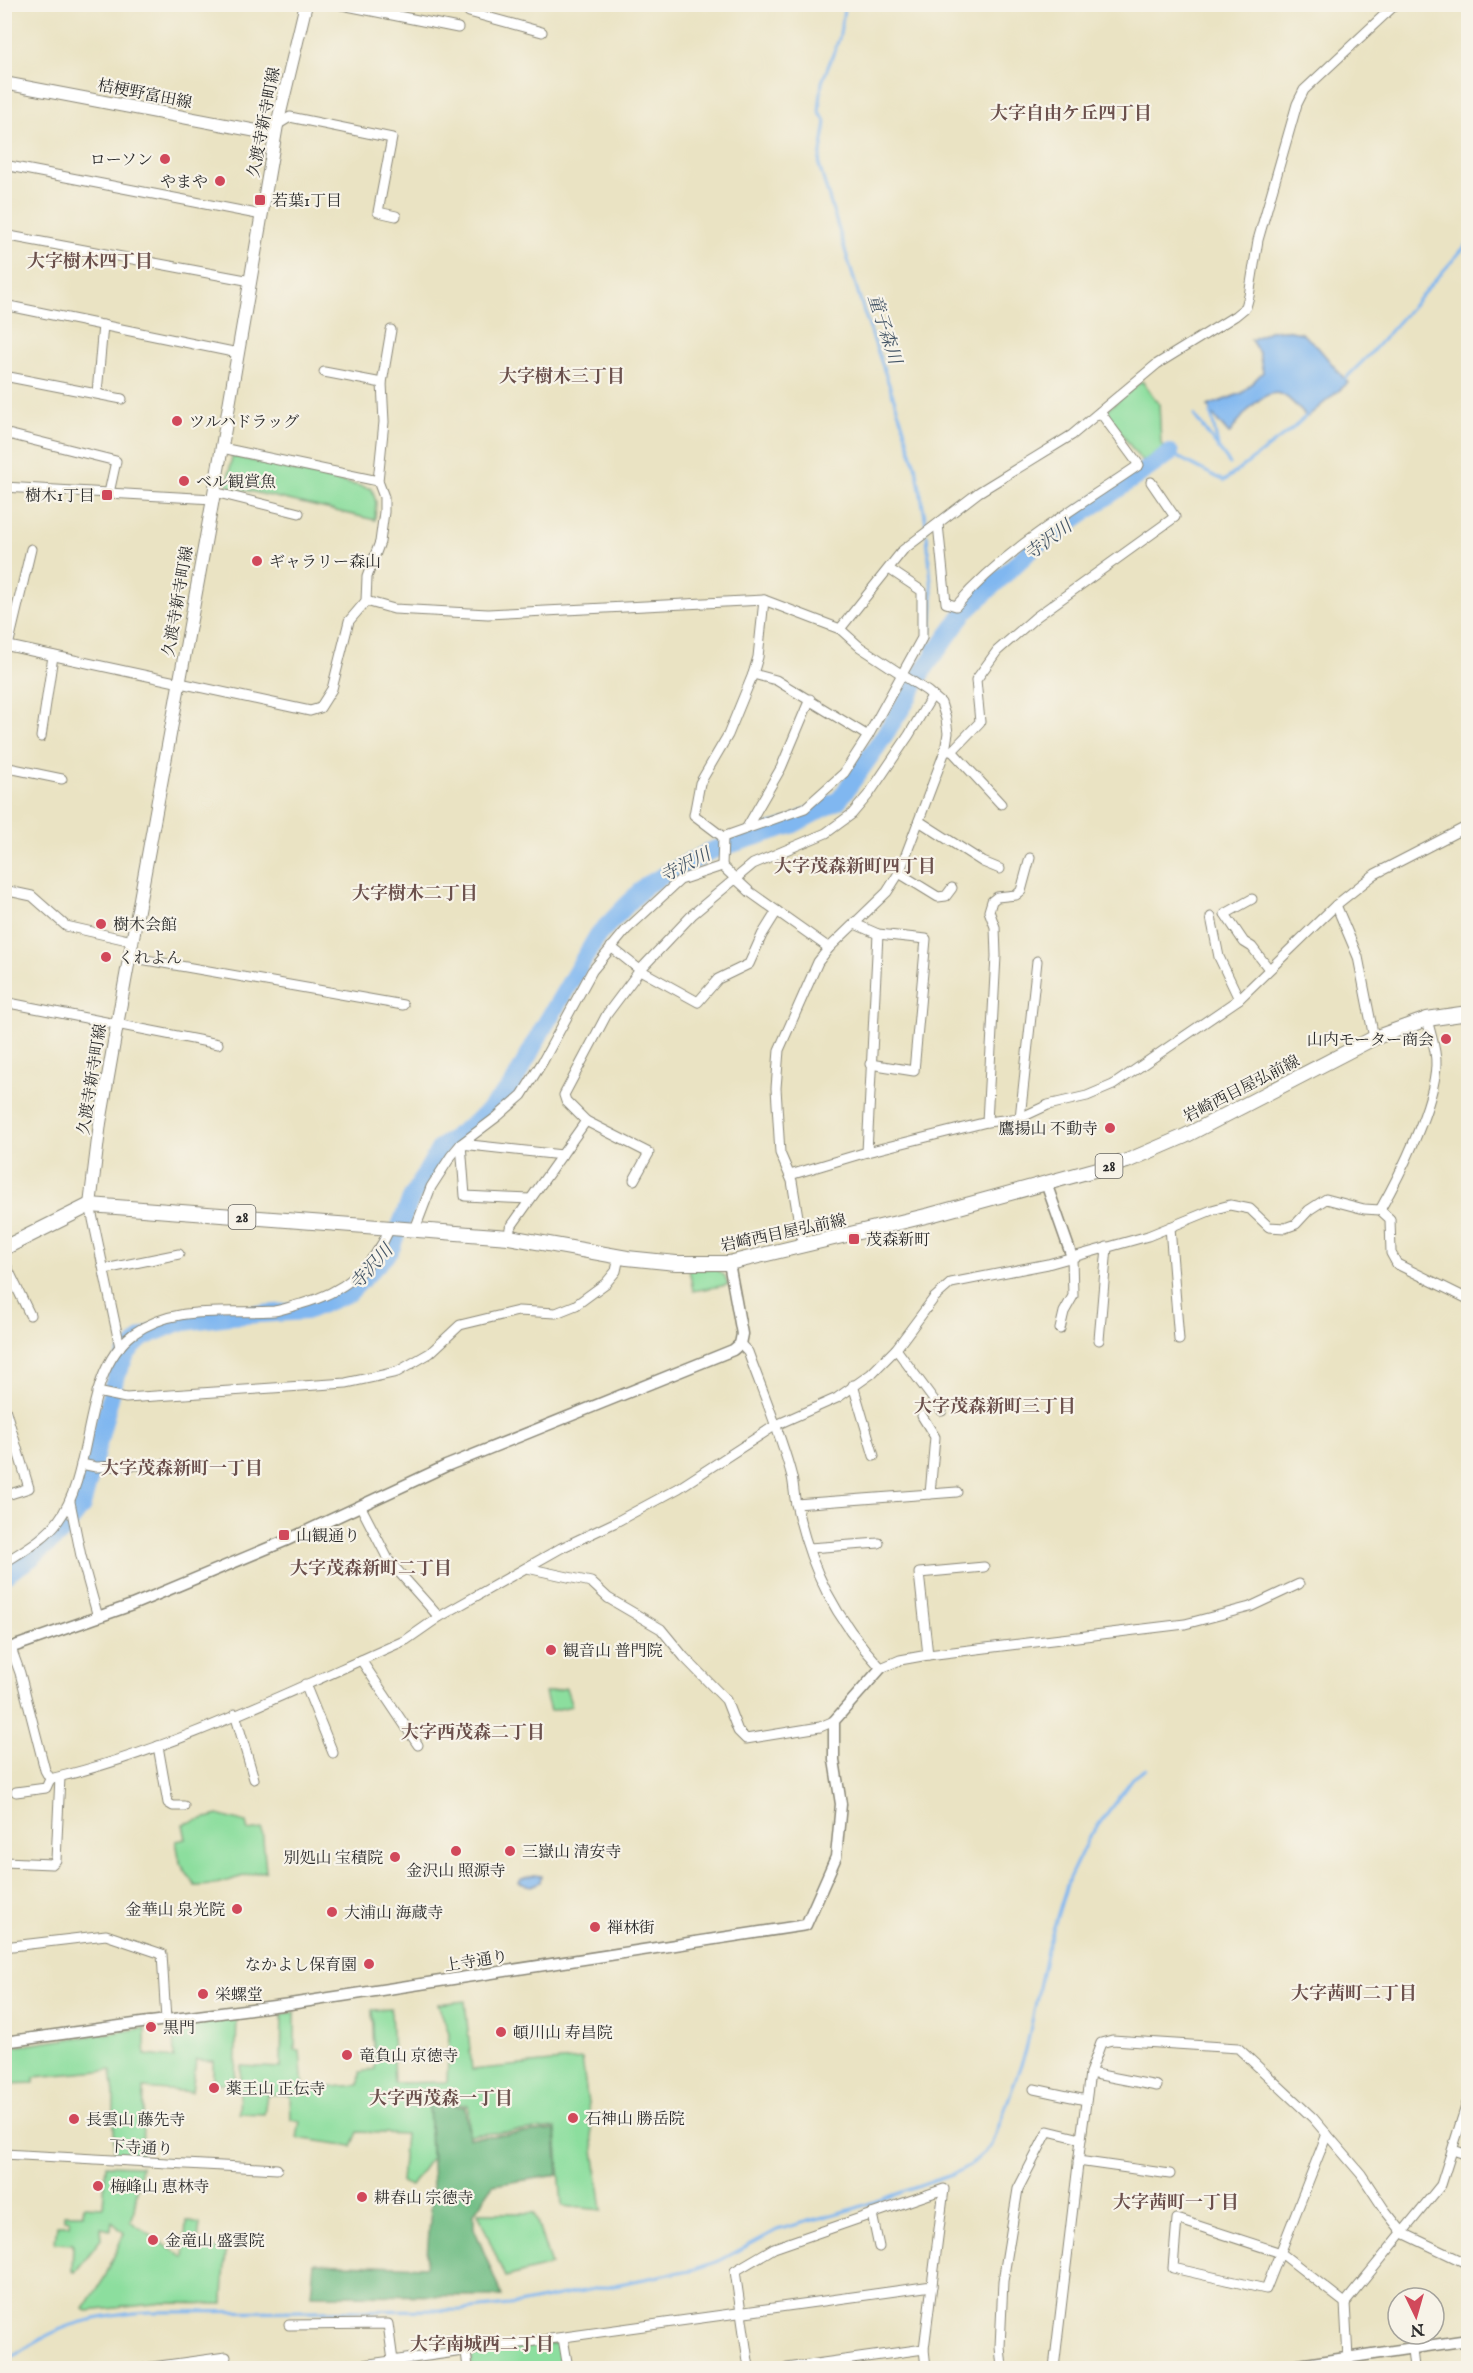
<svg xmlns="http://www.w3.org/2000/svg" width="1473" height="2373" font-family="'IM FELL English','Noto Serif JP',serif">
<rect width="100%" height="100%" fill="#f7f3e8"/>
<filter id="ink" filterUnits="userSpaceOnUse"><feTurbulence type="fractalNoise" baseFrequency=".0167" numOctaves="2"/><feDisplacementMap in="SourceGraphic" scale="12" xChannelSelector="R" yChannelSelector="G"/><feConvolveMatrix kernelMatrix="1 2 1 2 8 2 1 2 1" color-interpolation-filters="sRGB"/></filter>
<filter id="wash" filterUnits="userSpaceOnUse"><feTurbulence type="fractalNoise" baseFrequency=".008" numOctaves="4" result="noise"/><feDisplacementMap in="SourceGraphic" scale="24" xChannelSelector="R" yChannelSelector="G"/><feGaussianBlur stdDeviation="1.35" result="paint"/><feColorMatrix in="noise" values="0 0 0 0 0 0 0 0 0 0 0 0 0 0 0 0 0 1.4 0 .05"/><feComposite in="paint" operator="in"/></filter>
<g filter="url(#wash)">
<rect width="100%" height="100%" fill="#eae3c3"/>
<g fill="#8cde9e" stroke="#5c8464" stroke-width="1.5">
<path d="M1142,381L1159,404L1161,444L1164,447L1142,462L1108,415V409Z"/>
<path d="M232,456L372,489L376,502L375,520L227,486Z"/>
<path d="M689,1269H715L725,1276L728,1285L693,1291Z"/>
<path d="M566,1688L572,1706L550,1711L545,1693Z"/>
<path d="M218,1815L246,1823L248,1831L262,1829L266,1871C242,1874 219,1887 195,1886L180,1863L176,1841L186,1839L183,1824Z"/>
<path d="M465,2001L472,2070L582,2059L602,2210L562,2206L556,2128L469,2135L468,2105L429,2102L431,2158L411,2186L401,2182L405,2134L358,2132L352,2146L297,2138L300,2121L291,2120L290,2095L267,2094L264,2114L239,2113L241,2066L281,2068L282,2014L295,2012V2050L300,2051L303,2089L359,2085L360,2072L375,2069L372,2010L391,2009L394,2083L447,2082L449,2033L438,2004Z"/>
<path d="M237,2016L235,2084L213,2083V2061L196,2060L192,2092L144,2088L142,2155L114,2152V2093L111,2070L34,2077V2083L5,2084V2048L145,2028V2055L174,2058L173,2025Z"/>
<path d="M106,2165L141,2166L134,2210L130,2221L184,2258L186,2221L200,2224L197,2247L226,2250C225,2268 223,2285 223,2304L164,2303L87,2311L84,2309L105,2277L124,2233L112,2222L111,2230L100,2228L101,2239L75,2272L72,2271L73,2244L55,2243L57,2225H69L70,2220L65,2219V2214H83V2206L103,2207Z"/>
<path d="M534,2213L551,2265L505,2277L478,2213Z"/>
<path d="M557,2343L560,2346L563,2368H471L472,2354Z"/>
</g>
<path fill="#71bd85" stroke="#4e7458" stroke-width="1.5" d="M429,2103L465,2107L469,2138L555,2130L558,2175L493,2185L474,2213V2228L502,2296L311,2295L314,2263L426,2267L433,2185Z"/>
<g fill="#80b7f0" stroke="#56718e" stroke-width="1.5">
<path d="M1285,330L1301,333L1316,345L1348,383L1307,417C1300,410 1291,399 1283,395C1263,385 1239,421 1229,434L1211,413L1208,406L1242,393L1263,372L1259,353L1251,340L1269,331Z"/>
<path d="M534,1875L541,1876L540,1882L531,1886L519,1883L521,1879Z"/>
</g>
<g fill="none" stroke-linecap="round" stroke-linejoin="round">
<g stroke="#80b7f0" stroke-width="3">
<path d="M845,4L839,39L822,82L819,112L826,122L819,165L864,312L902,422L917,472L927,529"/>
<path d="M1343,381L1369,355L1468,243"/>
<path d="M1211,413L1218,446"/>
<path d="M1194,415L1230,464"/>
<path d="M1170,453L1224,481L1292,429L1307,415"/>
<path d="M924,669L931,632L933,603L927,535"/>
<path d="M4,2363C55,2325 85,2317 148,2312L462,2310L518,2304L695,2269L719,2261L777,2230L856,2208L954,2174L973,2163L992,2145L1026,2050L1047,1949L1069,1878L1088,1839L1133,1778L1146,1769"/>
</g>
<path stroke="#80b7f0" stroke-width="18" d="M4,1576L31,1558L62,1532L82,1506L116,1375L127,1353L142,1338L177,1323L229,1316L306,1311L349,1293L390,1251L410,1201L440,1148L481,1118L512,1086L542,1030L598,935L646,885L713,850L792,825L839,800L876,748L905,703L924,669L965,612L1035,546L1170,453"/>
</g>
</g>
<g filter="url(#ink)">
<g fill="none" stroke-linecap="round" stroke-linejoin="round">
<defs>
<g id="minor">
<path d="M337,4L458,28"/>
<path d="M471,4L469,12L542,32"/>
<path d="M277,125L290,117L392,138L378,212L396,216"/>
<path d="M4,165L262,215"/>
<path d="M4,235L251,281"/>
<path d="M4,305L238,353"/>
<path d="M324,372L382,383"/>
<path d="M4,376L122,399"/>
<path d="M97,393L103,325"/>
<path d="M4,433L116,461L109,493"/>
<path d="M222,448L378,481"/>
<path d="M4,487L213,499"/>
<path d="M214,492L299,513"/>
<path d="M938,524L946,603L956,606C1006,548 1076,508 1139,465L1100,412"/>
<path d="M366,601L394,609L488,614L764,600L840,629L860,647L927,691L941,703L946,719L948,733L945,751L899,873L887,892L829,948L818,962L779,1050L776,1088L780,1153L792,1181L803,1247"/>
<path d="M840,629L903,550L979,492L1072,435L1157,364L1235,316L1246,307L1249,296L1258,240L1297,104L1304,90L1396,4"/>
<path d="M4,645L310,711L320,708L332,689L349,621L366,601L367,577L380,542L384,512V497L378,481L384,422L382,383L391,330"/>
<path d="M8,646L31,549"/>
<path d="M753,674L776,680L868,736"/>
<path d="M41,737L53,656"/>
<path d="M945,751H952L980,722L976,680L997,651L1036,617L1175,517L1151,482"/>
<path d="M952,751L1001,804"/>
<path d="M4,767L62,779"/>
<path d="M919,821L983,862L1000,869"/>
<path d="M746,829L781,768L810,699"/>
<path d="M723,837L805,808L844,773L868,736L922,638V591L889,569"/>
<path d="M723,837L694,815L700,783L728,735L753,674L758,657L764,600"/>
<path d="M722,866L750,892L829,948"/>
<path d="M722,866L723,837"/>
<path d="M899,873L938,897L946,896L952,888"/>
<path d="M4,890L32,896L66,926L132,941"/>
<path d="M1252,899L1225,914L1244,942L1252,947L1269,969"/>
<path d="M1336,905L1358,957L1374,1038"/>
<path d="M1211,917L1219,957L1239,999"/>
<path d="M855,924L878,934L926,939L914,1071L870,1064"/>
<path d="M611,947L640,970L698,1002L718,979L749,964L762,935L777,911"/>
<path d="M129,957L403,1005"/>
<path d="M4,1002L218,1044"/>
<path d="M1020,1118L1037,961"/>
<path d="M586,1121L649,1153L634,1180"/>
<path d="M987,1122L996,956L995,927L989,911L992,901L997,897L1016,895L1021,891L1030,858"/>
<path d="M867,1152L878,934"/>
<path d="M790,1175L867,1152L987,1122L1020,1118L1048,1105L1087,1096L1113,1085L1239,999L1336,905L1375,874L1468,826"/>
<path d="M530,1199L465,1196L461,1144L562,1155"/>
<path d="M90,1205L120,1347"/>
<path d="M1380,1210C1400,1175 1435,1104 1436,1065C1437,1050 1430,1033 1427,1019"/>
<path d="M1170,1227L1179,1340"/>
<path d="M415,1229L431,1187L451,1156L461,1144L498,1116L522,1095L543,1061L592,971L626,930L680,880L722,866"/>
<path d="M509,1237L510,1228L586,1121L566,1101L564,1095L607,1014L640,970L693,914L753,864L826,833L852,814L869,794L909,735L932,696"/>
<path d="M4,1261L30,1315"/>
<path d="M105,1269L179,1254"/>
<path d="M1060,1329L1064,1312L1073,1296L1072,1257"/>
<path d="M1099,1340L1107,1247"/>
<path d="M740,1344L748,1352C763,1393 781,1434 792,1477C794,1486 794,1496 796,1504C811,1571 835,1618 881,1668L900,1660L928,1655L1185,1624L1250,1607L1299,1584"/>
<path d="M896,1349L942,1411"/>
<path d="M853,1385L874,1456"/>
<path d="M97,1392L126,1398L346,1383L397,1372L430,1353L460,1325L518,1311L556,1313L576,1305L606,1283L616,1271L619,1257"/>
<path d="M4,1405L29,1488L4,1496"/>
<path d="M922,1416L935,1437L930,1494"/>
<path d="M81,1464L96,1467L168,1464"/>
<path d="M70,1502L81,1556L98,1617"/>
<path d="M796,1504L957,1492"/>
<path d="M361,1507L389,1561L439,1617"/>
<path d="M809,1548L879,1543"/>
<path d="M4,1563C22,1551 45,1539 58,1521C96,1470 80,1374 133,1334C175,1304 226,1314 274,1311C283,1310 292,1306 301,1304C344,1292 372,1269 390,1228"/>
<path d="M527,1568L591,1582L608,1598L661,1629L684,1657L726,1700L738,1731L746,1739L820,1727L834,1721"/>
<path d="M11,1648L20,1673L45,1770L50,1779"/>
<path d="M928,1655L919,1573L984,1567"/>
<path d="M361,1660L418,1745"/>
<path d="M305,1684L333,1753"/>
<path d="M235,1714L254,1779"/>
<path d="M158,1746L168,1803L173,1806H184"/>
<path d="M16,1792L46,1788L50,1779C171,1751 292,1690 406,1640L439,1617L561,1548L614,1523L679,1488L776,1425L837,1398L871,1374L896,1349L934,1298L951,1283L1048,1264L1148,1236L1212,1210L1230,1205L1250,1209L1269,1227L1285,1228L1296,1224L1309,1210L1326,1199L1364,1209L1380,1210L1390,1219L1391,1253L1397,1264L1468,1299"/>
<path d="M4,1862L52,1864L56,1860L60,1777"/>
<path d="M4,1947L106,1935L162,1954L166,2020"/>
<path d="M1090,2073L1157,2086"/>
<path d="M1034,2089L1086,2100"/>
<path d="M1327,2134L1266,2289L1173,2268L1177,2219L1281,2253L1345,2303L1348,2358"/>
<path d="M1453,2150L1468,2155"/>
<path d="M4,2154L277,2169"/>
<path d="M1078,2161L1170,2174"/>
<path d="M872,2214L879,2247"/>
<path d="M1345,2303L1441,2185L1468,2100"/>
<path d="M289,2325L388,2324L394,2368"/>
<path d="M563,2338L568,2368"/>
<path d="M1412,2349L1414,2368"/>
<path d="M466,2352L468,2368"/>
<path d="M145,2368L226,2357"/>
<path d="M341,2368L932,2286"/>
<path d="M749,2368L735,2271L774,2248L944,2189L924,2349L926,2368"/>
<path d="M787,2368L924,2349"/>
<path d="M1002,2368L1000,2347L1003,2281L1018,2189L1048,2131L1081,2139"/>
<path d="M1054,2368L1081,2139L1090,2073L1101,2043L1112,2040L1238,2048L1313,2118L1361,2174L1384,2209L1403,2233L1468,2264"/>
</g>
<g id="tertiary">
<path d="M1046,1183L1072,1257"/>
<path d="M4,1650L132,1605L285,1541L446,1466L733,1350L740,1344L742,1334L729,1263"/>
<path d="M151,2022L290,2004L806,1925L836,1857L841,1804L834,1760V1721L881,1668"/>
<path d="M4,2042L149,2022"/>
<path d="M1278,2368L1468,2340"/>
</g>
<g id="secondary">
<path d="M4,83L262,132L277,125"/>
<path d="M90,1205L100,1123L117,1025L213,499L277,125L306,4"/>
</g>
<path id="primary" d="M4,1248L90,1205L509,1237L627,1258L676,1263H729L930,1215L1127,1161L1185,1136L1374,1038L1427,1019L1468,1013"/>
</defs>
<use href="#minor" stroke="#8a8777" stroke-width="11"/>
<use href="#tertiary" stroke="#8a8777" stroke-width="13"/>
<use href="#secondary" stroke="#8a8777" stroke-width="14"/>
<use href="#primary" stroke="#8a8777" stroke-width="16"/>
<use href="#minor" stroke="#fff" stroke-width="9"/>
<use href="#tertiary" stroke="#fff" stroke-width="10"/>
<use href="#secondary" stroke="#fff" stroke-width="12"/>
<use href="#primary" stroke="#fff" stroke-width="14"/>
</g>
</g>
<g fill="#d1495b" stroke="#f7f3e8" stroke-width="2">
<circle cx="165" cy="159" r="6"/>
<circle cx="220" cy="181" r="6"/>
<rect x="254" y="194" width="12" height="12" rx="3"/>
<circle cx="177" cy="421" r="6"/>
<circle cx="184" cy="481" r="6"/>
<rect x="101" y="489" width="12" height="12" rx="3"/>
<circle cx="257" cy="561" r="6"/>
<circle cx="101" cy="924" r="6"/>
<circle cx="106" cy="957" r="6"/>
<circle cx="1446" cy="1039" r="6"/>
<circle cx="1110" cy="1128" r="6"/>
<rect x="848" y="1233" width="12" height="12" rx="3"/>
<rect x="278" y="1529" width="12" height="12" rx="3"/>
<circle cx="551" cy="1650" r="6"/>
<circle cx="456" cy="1851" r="6"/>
<circle cx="510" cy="1851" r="6"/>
<circle cx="395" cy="1857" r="6"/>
<circle cx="237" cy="1909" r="6"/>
<circle cx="332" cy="1912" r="6"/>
<circle cx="595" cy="1927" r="6"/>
<circle cx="369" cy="1964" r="6"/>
<circle cx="203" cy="1994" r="6"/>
<circle cx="151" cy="2027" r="6"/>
<circle cx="501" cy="2032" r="6"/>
<circle cx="347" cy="2055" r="6"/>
<circle cx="214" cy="2088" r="6"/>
<circle cx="573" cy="2118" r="6"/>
<circle cx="74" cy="2119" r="6"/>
<circle cx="98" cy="2186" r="6"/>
<circle cx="362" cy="2197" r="6"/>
<circle cx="153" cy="2240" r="6"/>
</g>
<g text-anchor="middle" stroke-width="4.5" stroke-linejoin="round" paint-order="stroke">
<g fill="#f7f3e8" stroke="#686764" stroke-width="1.5">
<rect x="1095.5" y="1154" width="27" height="24" rx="4.5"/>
<rect x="228.5" y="1205" width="27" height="24" rx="4.5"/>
</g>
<g font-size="15" font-weight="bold" fill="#2b2b2b">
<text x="1109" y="1171">28</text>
<text x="242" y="1222">28</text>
</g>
<g font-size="16" fill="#2b2b2b" stroke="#f7f3e8">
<text transform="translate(145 93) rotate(11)" y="6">桔梗野富田線</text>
<text transform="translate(263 122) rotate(-79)" y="6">久渡寺新寺町線</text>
<text transform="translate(177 601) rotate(-80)" y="6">久渡寺新寺町線</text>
<text transform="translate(91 1079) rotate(-81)" y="6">久渡寺新寺町線</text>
<text transform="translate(1241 1088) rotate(-27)" y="6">岩崎西目屋弘前線</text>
<text transform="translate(783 1232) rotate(-12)" y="6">岩崎西目屋弘前線</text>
<text transform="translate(476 1960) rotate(-9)" y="6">上寺通り</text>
<text transform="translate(141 2147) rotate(3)" y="6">下寺通り</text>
</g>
<g font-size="16" fill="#2b2b2b" stroke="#f7f3e8" text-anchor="start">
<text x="153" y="165" text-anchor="end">ローソン</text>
<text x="208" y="187" text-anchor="end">やまや</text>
<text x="272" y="206">若葉1丁目</text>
<text x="189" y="427">ツルハドラッグ</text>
<text x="196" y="487">ベル観賞魚</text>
<text x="95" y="501" text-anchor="end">樹木1丁目</text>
<text x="269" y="567">ギャラリー森山</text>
<text x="113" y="930">樹木会館</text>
<text x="118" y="963">くれよん</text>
<text x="1434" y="1045" text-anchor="end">山内モーター商会</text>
<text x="1098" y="1134" text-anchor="end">鷹揚山 不動寺</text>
<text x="866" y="1245">茂森新町</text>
<text x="296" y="1541">山観通り</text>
<text x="563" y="1656">観音山 普門院</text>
<text x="522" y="1857">三嶽山 清安寺</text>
<text x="383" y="1863" text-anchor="end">別処山 宝積院</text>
<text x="456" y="1876" text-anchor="middle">金沢山 照源寺</text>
<text x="225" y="1915" text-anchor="end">金華山 泉光院</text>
<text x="344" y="1918">大浦山 海蔵寺</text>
<text x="607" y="1933">禅林街</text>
<text x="357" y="1970" text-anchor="end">なかよし保育園</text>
<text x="215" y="2000">栄螺堂</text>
<text x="163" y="2033">黒門</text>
<text x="513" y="2038">頓川山 寿昌院</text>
<text x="359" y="2061">竜負山 京徳寺</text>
<text x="226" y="2094">薬王山 正伝寺</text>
<text x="585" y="2124">石神山 勝岳院</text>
<text x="86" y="2125">長雲山 藤先寺</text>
<text x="110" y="2192">梅峰山 恵林寺</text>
<text x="374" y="2203">耕春山 宗徳寺</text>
<text x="165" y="2246">金竜山 盛雲院</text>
</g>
<g font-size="18" font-weight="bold" fill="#6b504c" stroke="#f7f3e8">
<text x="1071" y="119">大字自由ケ丘四丁目</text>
<text x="90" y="267">大字樹木四丁目</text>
<text x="562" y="382">大字樹木三丁目</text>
<text x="855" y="872">大字茂森新町四丁目</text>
<text x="415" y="899">大字樹木二丁目</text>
<text x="995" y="1412">大字茂森新町三丁目</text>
<text x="182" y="1474">大字茂森新町一丁目</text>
<text x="371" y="1574">大字茂森新町二丁目</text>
<text x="473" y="1738">大字西茂森二丁目</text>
<text x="1354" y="1999">大字茜町二丁目</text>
<text x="441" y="2104">大字西茂森一丁目</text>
<text x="1176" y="2208">大字茜町一丁目</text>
<text x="482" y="2350">大字南城西二丁目</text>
</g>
<g font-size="18" font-style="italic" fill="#456" stroke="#f7f3e8">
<text transform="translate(885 329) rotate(72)" y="6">童子森川</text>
<text transform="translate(1048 540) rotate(-37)" y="6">寺沢川</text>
<text transform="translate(685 865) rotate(-27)" y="6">寺沢川</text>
<text transform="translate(371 1267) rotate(-48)" y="6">寺沢川</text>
</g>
</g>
<rect width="1473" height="2373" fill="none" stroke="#f7f3e8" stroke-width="24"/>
<g transform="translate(1416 2316) rotate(175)"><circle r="28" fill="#f7f3e8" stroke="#a5a39c" stroke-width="1.5"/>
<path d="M0-4.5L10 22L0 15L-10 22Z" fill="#d1495b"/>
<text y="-9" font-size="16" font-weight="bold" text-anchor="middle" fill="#2b2b2b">N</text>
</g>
</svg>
